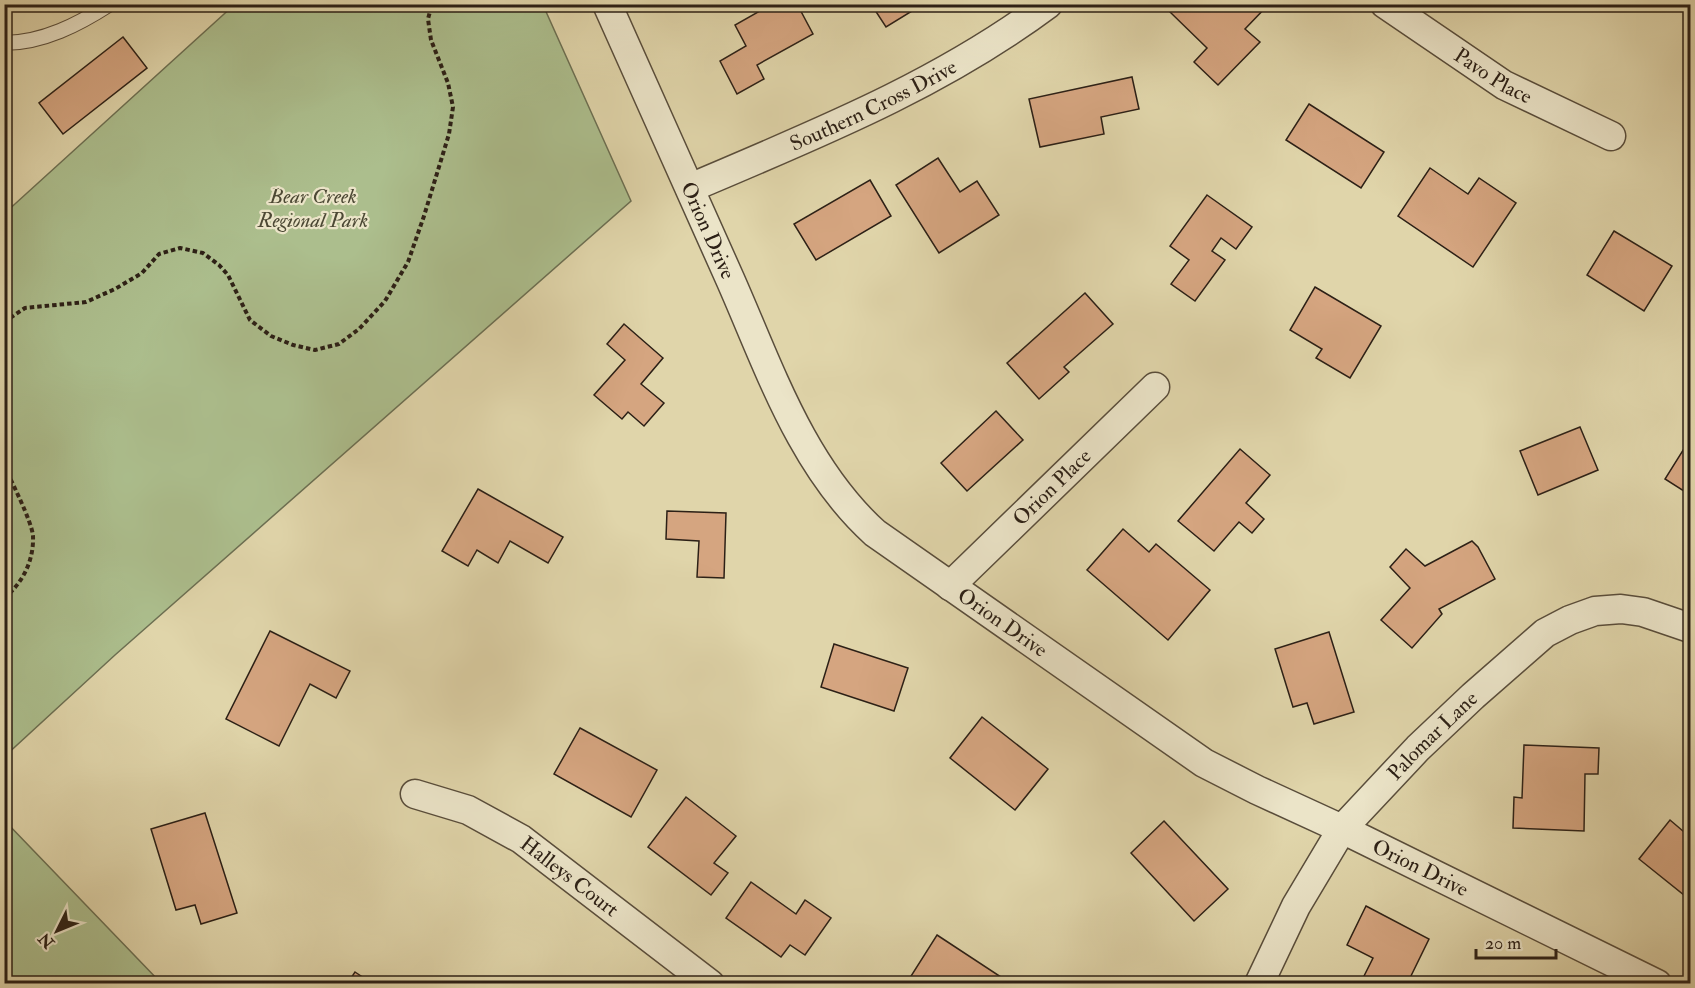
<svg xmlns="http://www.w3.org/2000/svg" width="1695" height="988" font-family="'IM FELL Double Pica',serif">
<rect width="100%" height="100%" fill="#e0d5aa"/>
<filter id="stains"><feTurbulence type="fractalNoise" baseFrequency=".00333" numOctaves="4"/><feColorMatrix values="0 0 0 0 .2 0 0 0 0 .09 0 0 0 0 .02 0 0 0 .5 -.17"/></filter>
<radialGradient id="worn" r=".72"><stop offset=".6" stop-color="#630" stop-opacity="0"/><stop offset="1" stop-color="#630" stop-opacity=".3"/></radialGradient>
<g fill="#acbe8d" stroke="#6c6f52" stroke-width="1.5">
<path d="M234,5H543L631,201L115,655L5,756V213Z"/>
<path d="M4,821H5L161,983H5Z"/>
</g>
<g fill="#d5a580" stroke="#2c2016" stroke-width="1.5">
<path d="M772,4H797L813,34L757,65L764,79L737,94L720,61L746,46L735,25Z"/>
<path d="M871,4H915L917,8L886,27Z"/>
<path d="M1177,4H1266L1267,6L1245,29L1260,42L1218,85L1194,62L1207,48L1170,12Z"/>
<path d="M123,37L147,68L63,134L39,103Z"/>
<path d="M1132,77L1139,109L1101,117L1104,134L1040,147L1029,99Z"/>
<path d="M1309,104L1384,152L1361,188L1286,140Z"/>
<path d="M938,158L960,192L977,181L999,215L939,253L896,185Z"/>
<path d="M1430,168L1468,194L1479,178L1516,203L1473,267L1398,216Z"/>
<path d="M870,180L891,216L816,260L794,224Z"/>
<path d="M1207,195L1252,227L1236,249L1221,238L1212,251L1225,260L1195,301L1171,284L1189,260L1170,246Z"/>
<path d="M1614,231L1672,266L1644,311L1587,275Z"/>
<path d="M1315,287L1381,326L1350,378L1316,358L1322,349L1290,330Z"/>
<path d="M1085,293L1113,324L1064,367L1069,372L1039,399L1007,363Z"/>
<path d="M624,324L663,358L641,384L664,403L644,426L628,412L622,419L594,395L625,360L607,344Z"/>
<path d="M996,411L1023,440L967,491L941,463Z"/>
<path d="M1580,427L1598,470L1538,495L1520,451Z"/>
<path d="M1690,439V495L1665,479Z"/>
<path d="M1240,449L1270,475L1246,503L1264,519L1252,533L1239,522L1214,551L1178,521Z"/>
<path d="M478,489L563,537L548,563L510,541L498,563L477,550L468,566L442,551Z"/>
<path d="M667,511L726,513L724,578L697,577L699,541L666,539Z"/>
<path d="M1123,529L1149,552L1156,544L1210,590L1168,640L1087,570Z"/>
<path d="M1472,541L1478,547L1495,579L1439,609L1442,614L1412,648L1381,620L1410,588L1390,567L1406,549L1425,566Z"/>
<path d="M270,631L350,671L336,698L310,684L279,746L226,719Z"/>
<path d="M1329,632L1354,712L1314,724L1307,703L1293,707L1275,649Z"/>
<path d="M834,644L908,668L894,711L821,687Z"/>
<path d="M982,717L1048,769L1015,810L950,758Z"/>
<path d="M580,728L657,770L631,817L554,774Z"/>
<path d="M1524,745L1599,748L1598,774H1585L1584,831L1513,828L1514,797L1522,798Z"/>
<path d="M686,797L736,836L714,863L728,873L711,895L648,847Z"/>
<path d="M205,813L237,913L201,924L195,905L176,910L151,829Z"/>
<path d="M1670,820L1690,837V897L1689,899L1639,859Z"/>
<path d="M1164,821L1228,889L1194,921L1131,853Z"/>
<path d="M751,882L796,914L805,900L831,918L805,955L790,945L781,957L726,918Z"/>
<path d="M1366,906L1429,939L1407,984H1360L1373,958L1347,945Z"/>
<path d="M937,935L1001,977L997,984H906Z"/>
<path d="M355,972L373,984H347Z"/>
</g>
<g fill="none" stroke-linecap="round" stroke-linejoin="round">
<defs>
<path id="service" d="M4,43C43,43 79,24 110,4"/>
<g id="minor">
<path id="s1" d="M607,4C648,96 689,187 730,279C769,367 801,466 875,533L1204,763L1257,790L1342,829L1657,984"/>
<path id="s2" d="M1385,4L1504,85L1611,136"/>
<path id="s3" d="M690,188C814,135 938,86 1048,4"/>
<path id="s4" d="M950,586L1155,387"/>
<path id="s5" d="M415,794L468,810L521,839L710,984"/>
<path id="s6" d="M1259,984L1296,906L1342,829L1418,748L1473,696L1545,633L1570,620L1595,611L1621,609L1643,612L1690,628"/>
</g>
</defs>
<use href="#service" stroke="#594d3b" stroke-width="16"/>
<use href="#minor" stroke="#594d3b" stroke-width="31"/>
<g stroke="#2c2016" stroke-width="4" stroke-dasharray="4.5 3" stroke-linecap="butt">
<path d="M4,322L25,308L86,302L115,289L142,273L159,254L180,248L203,253L219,265L228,275L250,320L271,336L293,345L315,350L339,344L359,329L385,301L408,262L424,216L449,134L453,107L448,83L431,40L428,19L432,4"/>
<path d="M4,466C11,480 32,522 33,536C34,560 23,583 4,598"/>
</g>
<use href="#service" stroke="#ebe4c8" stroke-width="14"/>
<use href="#minor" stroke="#ebe4c8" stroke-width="28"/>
</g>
<g text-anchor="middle" stroke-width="4.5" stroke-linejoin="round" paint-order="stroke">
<g font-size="21" fill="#2c2016" stroke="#ebe4c8">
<text dy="7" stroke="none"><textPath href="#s2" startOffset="130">Pavo Place</textPath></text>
<text dy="7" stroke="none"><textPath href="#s3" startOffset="201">Southern Cross Drive</textPath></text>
<text dy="7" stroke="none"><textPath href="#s1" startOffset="248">Orion Drive</textPath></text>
<text dy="7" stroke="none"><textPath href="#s4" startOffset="142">Orion Place</textPath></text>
<text dy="7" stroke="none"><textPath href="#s1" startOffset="752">Orion Drive</textPath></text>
<text dy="7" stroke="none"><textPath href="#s6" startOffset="306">Palomar Lane</textPath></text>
<text dy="7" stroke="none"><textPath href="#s1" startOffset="1238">Orion Drive</textPath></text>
<text dy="7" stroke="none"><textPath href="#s5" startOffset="177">Halleys Court</textPath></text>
</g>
<g font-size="21" font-style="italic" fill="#4c4834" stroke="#ebe4c8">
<text x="313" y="203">Bear Creek<tspan x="313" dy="24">Regional Park</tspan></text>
</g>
</g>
<rect width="1695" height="988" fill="none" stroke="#e0d5aa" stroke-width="24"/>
<rect x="6" y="6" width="1683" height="976" fill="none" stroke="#2c2016" stroke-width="3"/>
<rect x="12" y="12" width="1671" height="964" fill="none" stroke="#2c2016" stroke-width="1.5"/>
<g transform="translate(57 931) rotate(227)" stroke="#ebe4c8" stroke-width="4.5" paint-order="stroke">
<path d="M0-4.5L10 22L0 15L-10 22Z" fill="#2c2016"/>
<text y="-9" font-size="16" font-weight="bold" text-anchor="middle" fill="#2c2016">N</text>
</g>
<path d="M1476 949v9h80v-9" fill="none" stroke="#2c2016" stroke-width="3"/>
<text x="1485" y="949" font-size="18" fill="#2c2016" stroke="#ebe4c8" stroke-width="4.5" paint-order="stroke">20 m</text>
<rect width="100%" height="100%" filter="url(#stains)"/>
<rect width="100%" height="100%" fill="url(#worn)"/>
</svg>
